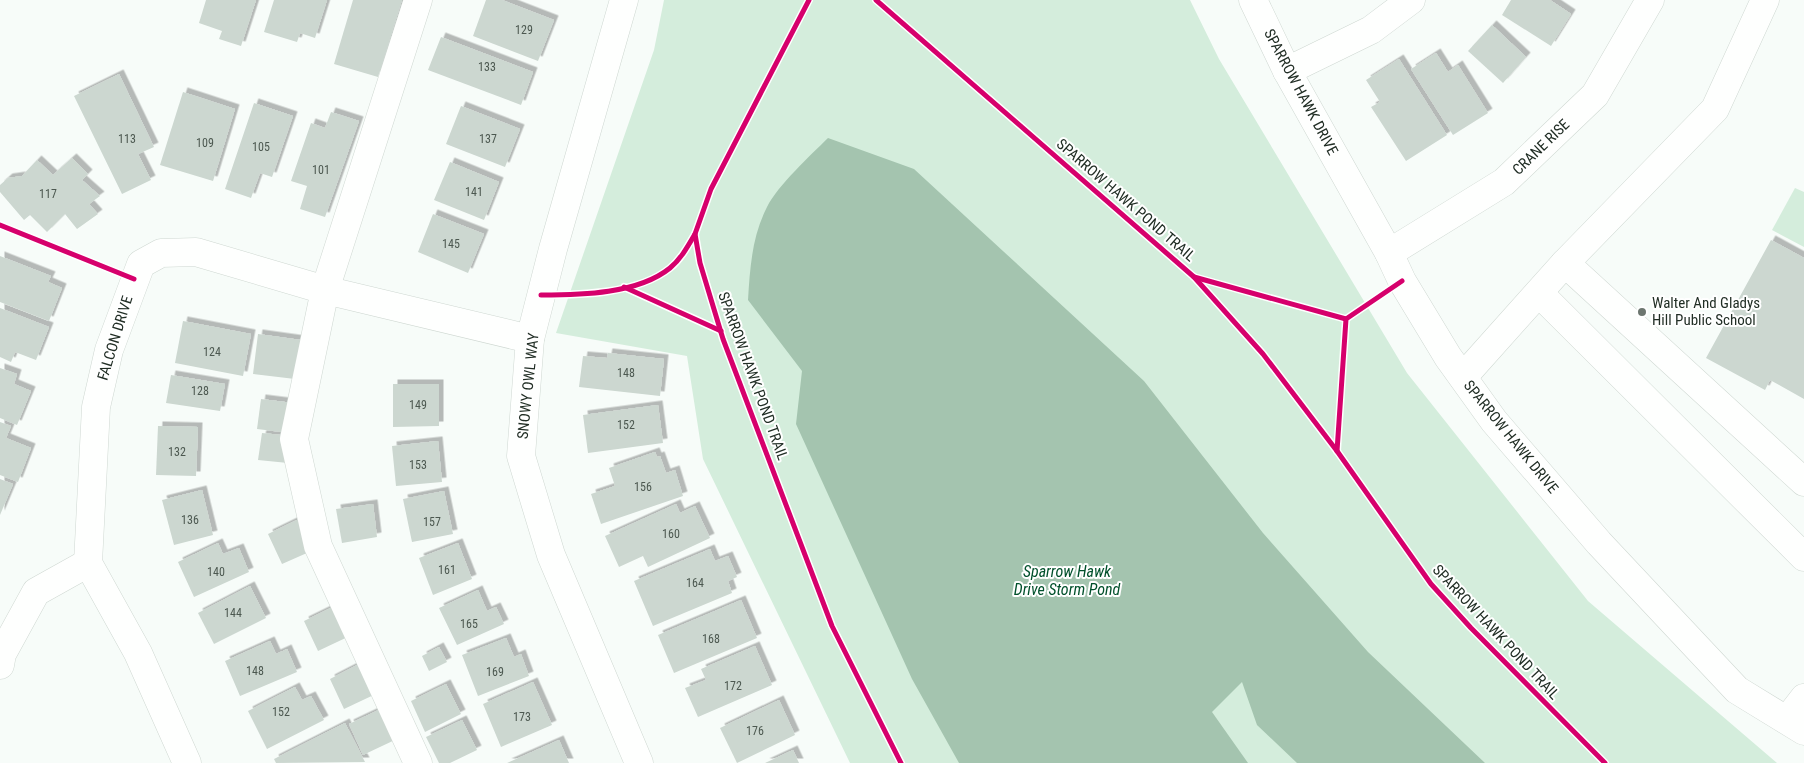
<svg xmlns="http://www.w3.org/2000/svg" width="1804" height="763" font-family="'Roboto Condensed',sans-serif">
<defs>
<filter id="shadow"><feDropShadow dx="4.5" dy="-4.5" stdDeviation="0" flood-color="#0004"/></filter>
</defs>
<rect width="100%" height="100%" fill="#f7fcf9"/>
<g fill="#d4eddc">
<path d="M664,0H1190L1219,59L1407,373L1588,601L1777,763H850L703,459L687,356L556,333L654,50Z"/>
<path d="M1795,188L1804,192V247L1772,230Z"/>
</g>
<path fill="#a4c4af" d="M828,138L914,169L1144,381L1263,533L1368,652L1485,763H1297L1257,725L1242,682L1212,712L1248,763H959L912,679L796,424L802,371L748,300C750,268 752,236 767,207C778,185 811,155 828,138Z"/>
<g fill="#ccd7d0" filter="url(#shadow)">
<path d="M206,0H256L241,46L219,39L222,31L199,23Z"/>
<path d="M274,0H327L315,38L300,33L297,42L264,32Z"/>
<path d="M353,0H402L378,77L334,64Z"/>
<path d="M486,0H502L554,20L538,61L473,36Z"/>
<path d="M1511,0H1550L1571,14L1551,46L1502,15Z"/>
<path d="M1492,25L1526,57L1503,83L1468,51Z"/>
<path d="M441,37L533,72L521,105L428,70Z"/>
<path d="M1436,53L1448,72L1458,65L1488,113L1453,135L1411,69Z"/>
<path d="M1399,59L1447,135L1406,161L1371,107L1380,102L1366,80Z"/>
<path d="M119,74L154,147L138,154L151,180L122,194L74,96Z"/>
<path d="M183,92L235,109L213,181L160,165Z"/>
<path d="M254,103L293,116L272,177L260,173L251,198L225,189Z"/>
<path d="M461,106L520,129L505,167L446,144Z"/>
<path d="M331,112L359,121L325,217L300,209L307,186L291,181L311,123L325,128Z"/>
<path d="M72,158L88,174L82,180L100,196L89,204L98,214L77,229L65,214L47,232L30,215L24,220L0,192V185L8,178L22,176L37,160L53,175Z"/>
<path d="M450,162L499,182L484,220L434,200Z"/>
<path d="M433,214L484,234L468,273L418,252Z"/>
<path d="M1771,240L1804,258V399L1770,380L1765,390L1706,358Z"/>
<path d="M0,256L51,276L48,282L62,288L49,321L0,302Z"/>
<path d="M0,308L49,327L36,360L15,352L11,362L0,357Z"/>
<path d="M183,321L251,334L243,376L175,363Z"/>
<path d="M258,334L301,340L295,379L253,374Z"/>
<path d="M608,353L664,359L660,396L579,387L583,356L607,358Z"/>
<path d="M0,368L17,374L14,384L31,391L17,425L0,418Z"/>
<path d="M171,375L225,384L220,411L166,403Z"/>
<path d="M393,384H439V426L393,427Z"/>
<path d="M261,399L293,403L290,433L257,429Z"/>
<path d="M658,405L663,443L588,453L583,415Z"/>
<path d="M0,422L11,426L6,438L31,448L18,482L0,475Z"/>
<path d="M158,426L198,427L196,476L156,475Z"/>
<path d="M262,433L291,436L288,463L258,460Z"/>
<path d="M438,441L442,482L396,486L392,446Z"/>
<path d="M655,452L657,457L660,456L666,473L675,470L683,496L601,524L591,494L615,486L609,468Z"/>
<path d="M0,479L13,484L0,515Z"/>
<path d="M202,490L213,535L174,545L162,500Z"/>
<path d="M444,491L453,534L412,542L403,499Z"/>
<path d="M373,504L377,537L342,543L336,509Z"/>
<path d="M676,504L680,513L695,506L710,538L648,567L643,556L619,567L605,536Z"/>
<path d="M301,518L316,549L282,564L268,534Z"/>
<path d="M218,543L223,554L239,548L249,572L194,597L178,562Z"/>
<path d="M458,543L472,579L433,595L419,558Z"/>
<path d="M710,549L715,561L728,556L737,577L728,581L732,593L653,626L634,581Z"/>
<path d="M250,586L266,618L214,644L198,613Z"/>
<path d="M478,590L487,611L496,607L504,624L457,645L439,608Z"/>
<path d="M741,600L757,638L674,673L658,635Z"/>
<path d="M339,604L354,634L318,651L304,621Z"/>
<path d="M506,638L514,657L521,654L529,676L478,696L462,655Z"/>
<path d="M270,641L276,654L287,649L297,672L240,696L225,661Z"/>
<path d="M755,646L772,685L698,717L685,688L706,680L701,669Z"/>
<path d="M439,647L447,662L429,671L422,656Z"/>
<path d="M365,661L380,692L344,709L330,679Z"/>
<path d="M533,682L552,725L501,747L483,704Z"/>
<path d="M446,684L461,714L425,732L411,701Z"/>
<path d="M295,687L302,700L311,696L324,720L267,749L248,711Z"/>
<path d="M779,700L795,735L737,763L720,728Z"/>
<path d="M385,707L399,738L363,755L349,724Z"/>
<path d="M462,720L477,750L450,763H439L426,737Z"/>
<path d="M345,723L365,762L276,763L274,759Z"/>
<path d="M559,740L569,763H507Z"/>
<path d="M793,750L799,763H765Z"/>
</g>
<g fill="none" stroke-linecap="round" stroke-linejoin="round">
<defs>
<g id="minor">
<path d="M418,0L325,290L294,439L318,546L418,763"/>
<path d="M624,0L553,249L530,339L521,456L551,555L639,763"/>
<path d="M1253,0L1287,71L1389,253L1402,281L1448,357L1494,421L1599,543L1737,690L1804,731"/>
<path d="M1765,0L1715,109L1565,263L1804,482"/>
<path d="M1287,71L1371,30L1411,0"/>
<path d="M1389,253L1504,182L1595,95L1650,0"/>
<path d="M1539,293L1804,557"/>
<path d="M1463,377L1565,263"/>
<path d="M0,665L2,654L36,592L88,563"/>
<path d="M1787,720L1804,698"/>
<path d="M187,763L138,653L88,563L96,407L109,350L141,264L161,253L196,252L325,290L530,339"/>
</g>
</defs>
<use href="#minor" stroke="#cfd8d2" stroke-width="29"/>
<use href="#minor" stroke="#fefffe" stroke-width="28"/>
<defs>
<g id="cycleway">
<path d="M809,0L711,189L695,234L700,263L723,339L832,626L901,763"/>
<path d="M876,0L1194,277L1263,354L1337,451L1431,584L1471,628L1605,763"/>
<path d="M0,225L134,279"/>
<path d="M1194,277L1346,319"/>
<path d="M624,287L721,331"/>
<path d="M541,295C581,295 638,294 670,268C681,259 688,246 695,234"/>
<path d="M1337,451L1346,319L1402,281"/>
</g>
</defs>
<use href="#cycleway" stroke="#fff" stroke-width="8"/>
<use href="#cycleway" stroke="#d6006c" stroke-width="5"/>
</g>
<circle fill="#6c766f" stroke="#fff" stroke-width="2" cx="1642" cy="312" r="5"/>
<g text-anchor="middle" stroke-width="4" stroke-linejoin="round" paint-order="stroke">
<g font-size="12" fill="#4c5850">
<text x="524" y="34">129</text>
<text x="487" y="71">133</text>
<text x="127" y="143">113</text>
<text x="488" y="143">137</text>
<text x="205" y="147">109</text>
<text x="261" y="151">105</text>
<text x="321" y="174">101</text>
<text x="474" y="196">141</text>
<text x="48" y="198">117</text>
<text x="451" y="248">145</text>
<text x="212" y="356">124</text>
<text x="626" y="377">148</text>
<text x="200" y="395">128</text>
<text x="418" y="409">149</text>
<text x="626" y="429">152</text>
<text x="177" y="456">132</text>
<text x="418" y="469">153</text>
<text x="643" y="491">156</text>
<text x="190" y="524">136</text>
<text x="432" y="526">157</text>
<text x="671" y="538">160</text>
<text x="447" y="574">161</text>
<text x="216" y="576">140</text>
<text x="695" y="587">164</text>
<text x="233" y="617">144</text>
<text x="469" y="628">165</text>
<text x="711" y="643">168</text>
<text x="255" y="675">148</text>
<text x="495" y="676">169</text>
<text x="733" y="690">172</text>
<text x="281" y="716">152</text>
<text x="522" y="721">173</text>
<text x="755" y="735">176</text>
</g>
<g font-size="15" fill="#212e25" stroke="#fff">
<text transform="translate(1301 92) rotate(62)" y="5">SPARROW HAWK DRIVE</text>
<text transform="translate(1541 147) rotate(-44)" y="5">CRANE RISE</text>
<text transform="translate(1126 200) rotate(41)" y="5">SPARROW HAWK POND TRAIL</text>
<text transform="translate(115 338) rotate(-73)" y="5">FALCON DRIVE</text>
<text transform="translate(753 376) rotate(70)" y="5">SPARROW HAWK POND TRAIL</text>
<text transform="translate(528 386) rotate(-84)" y="5">SNOWY OWL WAY</text>
<text transform="translate(1511 437) rotate(51)" y="5">SPARROW HAWK DRIVE</text>
<text transform="translate(1496 632) rotate(47)" y="5">SPARROW HAWK POND TRAIL</text>
</g>
<g font-size="15" fill="#212e25" stroke="#fff" text-anchor="start">
<text x="1652" y="308">Walter And Gladys<tspan x="1652" dy="17">Hill Public School</tspan></text>
</g>
<g font-size="16" font-style="italic" fill="#00502b" stroke="#fff">
<text x="1067" y="577">Sparrow Hawk<tspan x="1067" dy="18">Drive Storm Pond</tspan></text>
</g>
</g>
</svg>
